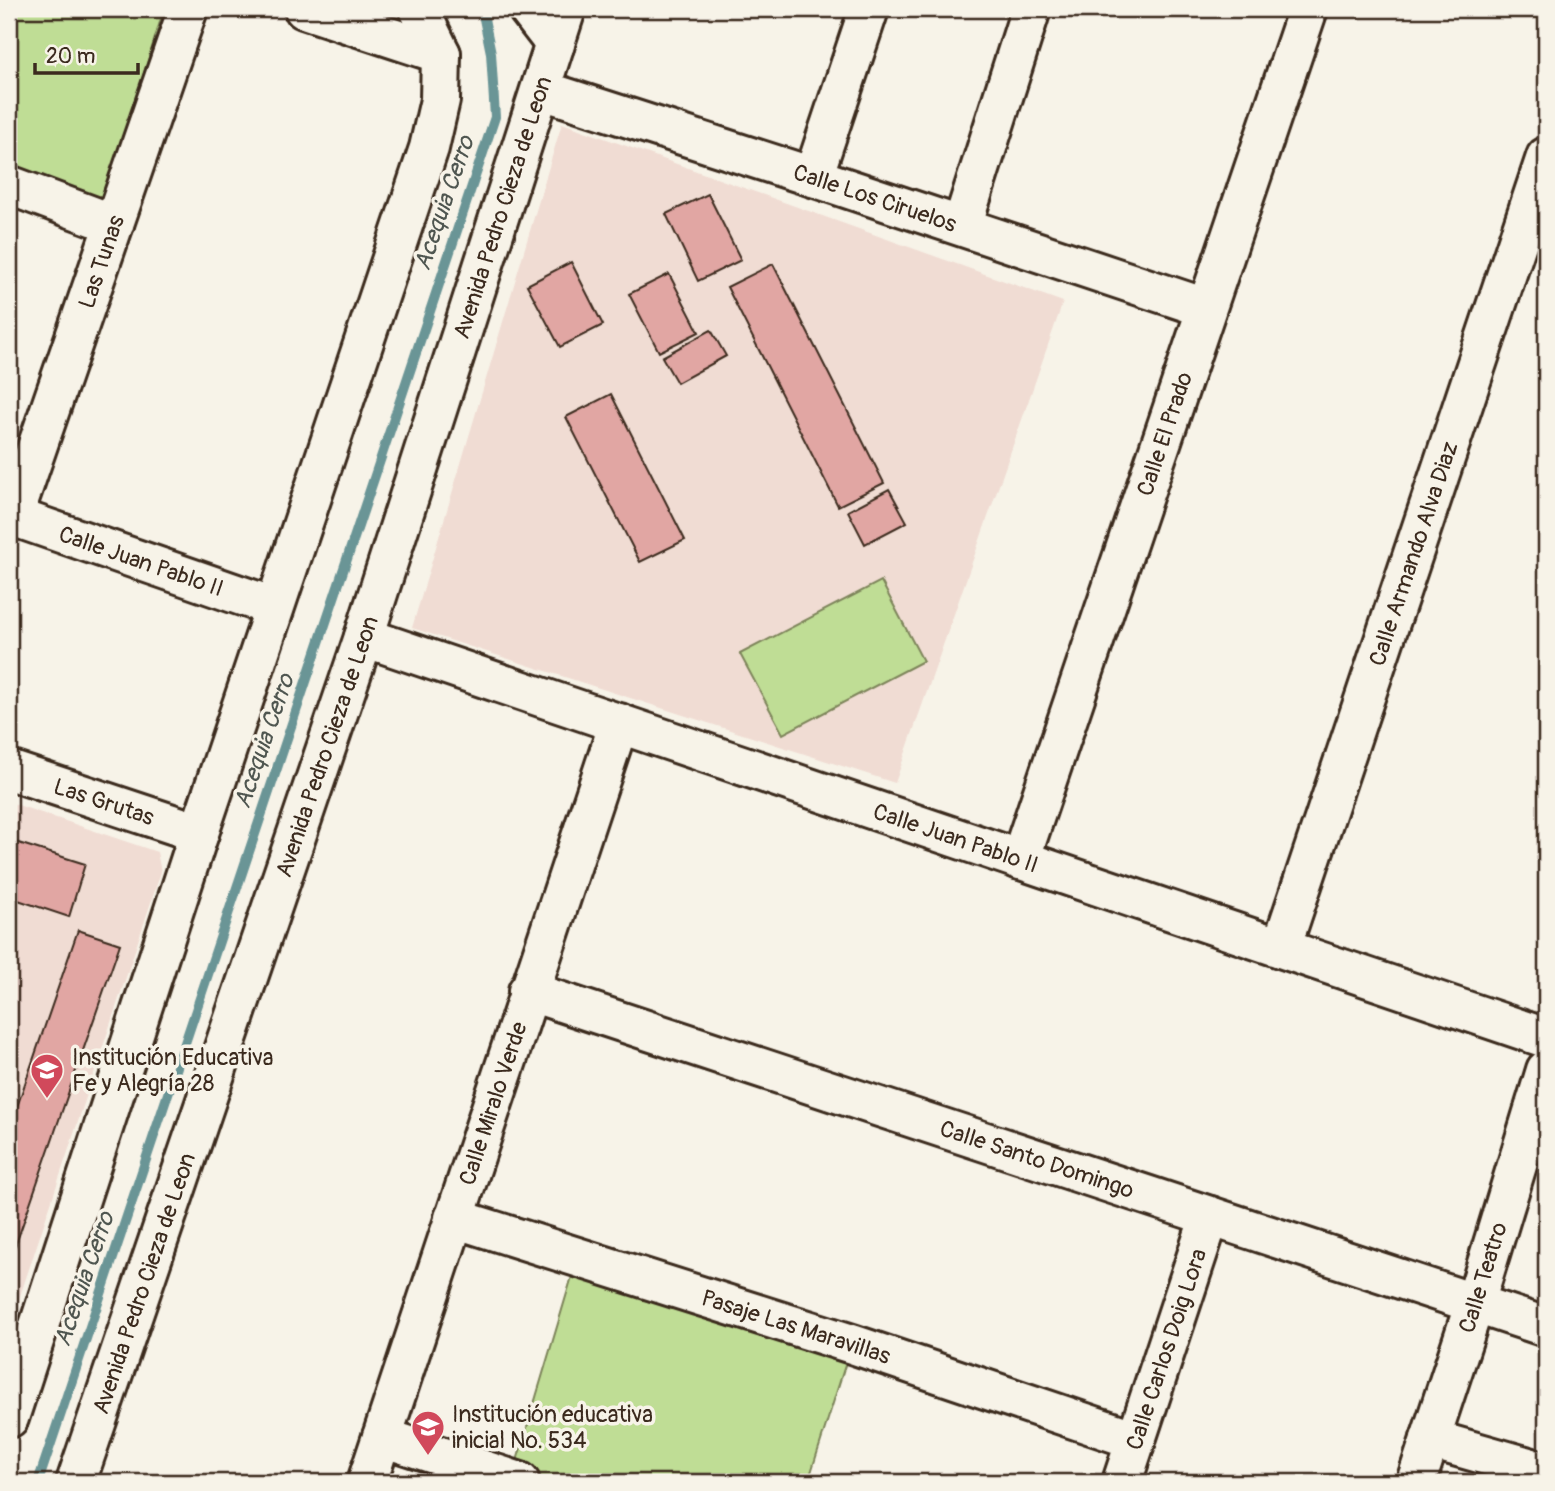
<svg xmlns="http://www.w3.org/2000/svg" width="1555" height="1491" font-family="Pangolin,sans-serif">
<rect width="100%" height="100%" fill="#f7f3e8"/>
<filter id="ink" filterUnits="userSpaceOnUse"><feTurbulence type="fractalNoise" baseFrequency=".0143" numOctaves="2"/><feDisplacementMap in="SourceGraphic" scale="14" xChannelSelector="R" yChannelSelector="G"/><feConvolveMatrix kernelMatrix="1 2 1 2 8 2 1 2 1" color-interpolation-filters="sRGB"/></filter>
<g filter="url(#ink)">
<g fill="#f0dcd3">
<path d="M562,123L1063,302L895,783L412,628Z"/>
<path d="M9,802L157,852L161,872L9,1329Z"/>
</g>
<g fill="#bfdd95" stroke="#7d845a" stroke-width="2">
<path d="M9,9H164L103,204L9,169Z"/>
<path d="M881,581L923,661L783,734L740,654Z"/>
<path d="M573,1273L847,1359L808,1482H549L514,1471Z"/>
</g>
<g fill="none" stroke-linecap="round" stroke-linejoin="round">
<path stroke="#6b9596" stroke-width="10" d="M38,1482L495,117L491,53L482,9"/>
</g>
<g fill="#e1a6a3" stroke="#3b2a1e" stroke-width="2">
<path d="M708,194L741,260L698,281L666,214Z"/>
<path d="M571,262L603,325L560,347L527,285Z"/>
<path d="M773,264L884,483L838,506L727,287Z"/>
<path d="M669,274L699,332L659,352L629,294Z"/>
<path d="M711,330L726,356L677,383L662,357Z"/>
<path d="M611,394L685,540L640,562L566,417Z"/>
<path d="M889,489L907,522L865,544L848,511Z"/>
<path d="M9,840L85,864L69,917L9,897Z"/>
<path d="M78,930L120,944L9,1264V1130Z"/>
</g>
<g fill="none" stroke-linecap="round" stroke-linejoin="round">
<defs>
<g id="minor">
<path d="M304,9L441,54"/>
<path d="M528,9L555,44"/>
<path id="s1" d="M542,90L813,177L1206,308"/>
<path d="M813,177L869,9"/>
<path d="M9,185L114,224"/>
<path d="M962,226L1031,9"/>
<path id="s2" d="M9,515L274,607"/>
<path id="s3" d="M13,517L188,9"/>
<path id="s4" d="M364,637L1546,1038"/>
<path id="s5" d="M9,770L199,833"/>
<path id="s6" d="M1020,860L1308,9"/>
<path id="s7" d="M1281,948L1546,157"/>
<path id="s8" d="M528,991L1546,1327"/>
<path id="s9" d="M454,1218L852,1344L1136,1440"/>
<path d="M9,1418L199,833L429,148L440,100L441,54L419,9"/>
<path d="M382,1437L520,1482"/>
<path d="M1430,1439L1546,1472"/>
<path id="s10" d="M76,1482L364,637L566,9"/>
<path id="s11" d="M367,1482L619,723"/>
<path id="s12" d="M1122,1482L1210,1216"/>
<path id="s13" d="M1416,1482L1475,1303L1546,1070"/>
</g>
</defs>
<use href="#minor" stroke="#3b2a1e" stroke-width="44"/>
<use href="#minor" stroke="#f7f3e8" stroke-width="38"/>
</g>
</g>
<defs>
<symbol id="school-pin" viewBox="-11 -11 22 30"><path d="M0 17L-7.5 6A9.5 9.5 0 1 1 7.5 6Z" fill="#d1495b" stroke="#f7f3e8"/><path d="M0-5L7-2L0 1L-7-2ZM-4 1L0 2.5L4 1V4Q0 6-4 4Z" fill="#fff"/></symbol>
</defs>
<g fill-rule="evenodd">
<use href="#school-pin" x="28" y="1051" width="38" height="52"/>
<use href="#school-pin" x="409" y="1408" width="38" height="52"/>
</g>
<g text-anchor="middle" stroke-width="7" stroke-linejoin="round" paint-order="stroke">
<g font-size="23" fill="#3b2a1e" stroke="#f7f3e8">
<text dy="8" stroke="none"><textPath href="#s1" startOffset="350">Calle Los Ciruelos</textPath></text>
<text dy="8" stroke="none"><textPath href="#s10" startOffset="1344">Avenida Pedro Cieza de Leon</textPath></text>
<text dy="8" stroke="none"><textPath href="#s3" startOffset="270">Las Tunas</textPath></text>
<text dy="8" stroke="none"><textPath href="#s6" startOffset="450">Calle El Prado</textPath></text>
<text dy="8" stroke="none"><textPath href="#s7" startOffset="416">Calle Armando Alva Diaz</textPath></text>
<text dy="8" stroke="none"><textPath href="#s2" startOffset="140">Calle Juan Pablo II</textPath></text>
<text dy="8" stroke="none"><textPath href="#s10" startOffset="777">Avenida Pedro Cieza de Leon</textPath></text>
<text dy="8" stroke="none"><textPath href="#s5" startOffset="100">Las Grutas</textPath></text>
<text dy="8" stroke="none"><textPath href="#s4" startOffset="625">Calle Juan Pablo II</textPath></text>
<text dy="8" stroke="none"><textPath href="#s11" startOffset="399">Calle Miralo Verde</textPath></text>
<text dy="8" stroke="none"><textPath href="#s8" startOffset="536">Calle Santo Domingo</textPath></text>
<text dy="8" stroke="none"><textPath href="#s13" startOffset="215">Calle Teatro</textPath></text>
<text dy="8" stroke="none"><textPath href="#s10" startOffset="210">Avenida Pedro Cieza de Leon</textPath></text>
<text dy="8" stroke="none"><textPath href="#s9" startOffset="359">Pasaje Las Maravillas</textPath></text>
<text dy="8" stroke="none"><textPath href="#s12" startOffset="140">Calle Carlos Doig Lora</textPath></text>
</g>
<g font-size="23" fill="#3b2a1e" stroke="#f7f3e8" text-anchor="start">
<text x="72" y="1065">Institución Educativa<tspan x="72" dy="26">Fe y Alegría 28</tspan></text>
<text x="452" y="1422">Institución educativa<tspan x="452" dy="26">inicial No. 534</tspan></text>
</g>
<g font-size="24" font-style="italic" fill="#4f5650" stroke="#f7f3e8">
<text transform="translate(444 203) rotate(-71)" y="8">Acequia Cerro</text>
<text transform="translate(264 741) rotate(-71)" y="8">Acequia Cerro</text>
<text transform="translate(84 1279) rotate(-71)" y="8">Acequia Cerro</text>
</g>
</g>
<rect width="1555" height="1491" fill="none" stroke="#f7f3e8" stroke-width="35"/>
<rect x="18" y="18" width="1520" height="1456" fill="none" stroke="#3b2a1e" stroke-width="2.5" filter="url(#ink)"/>
<path d="M35 63v10h103v-10" fill="none" stroke="#3b2a1e" stroke-width="3.5"/>
<text x="46" y="63" font-size="21" fill="#3b2a1e" stroke="#f7f3e8" stroke-width="5" paint-order="stroke">20 m</text>
</svg>
